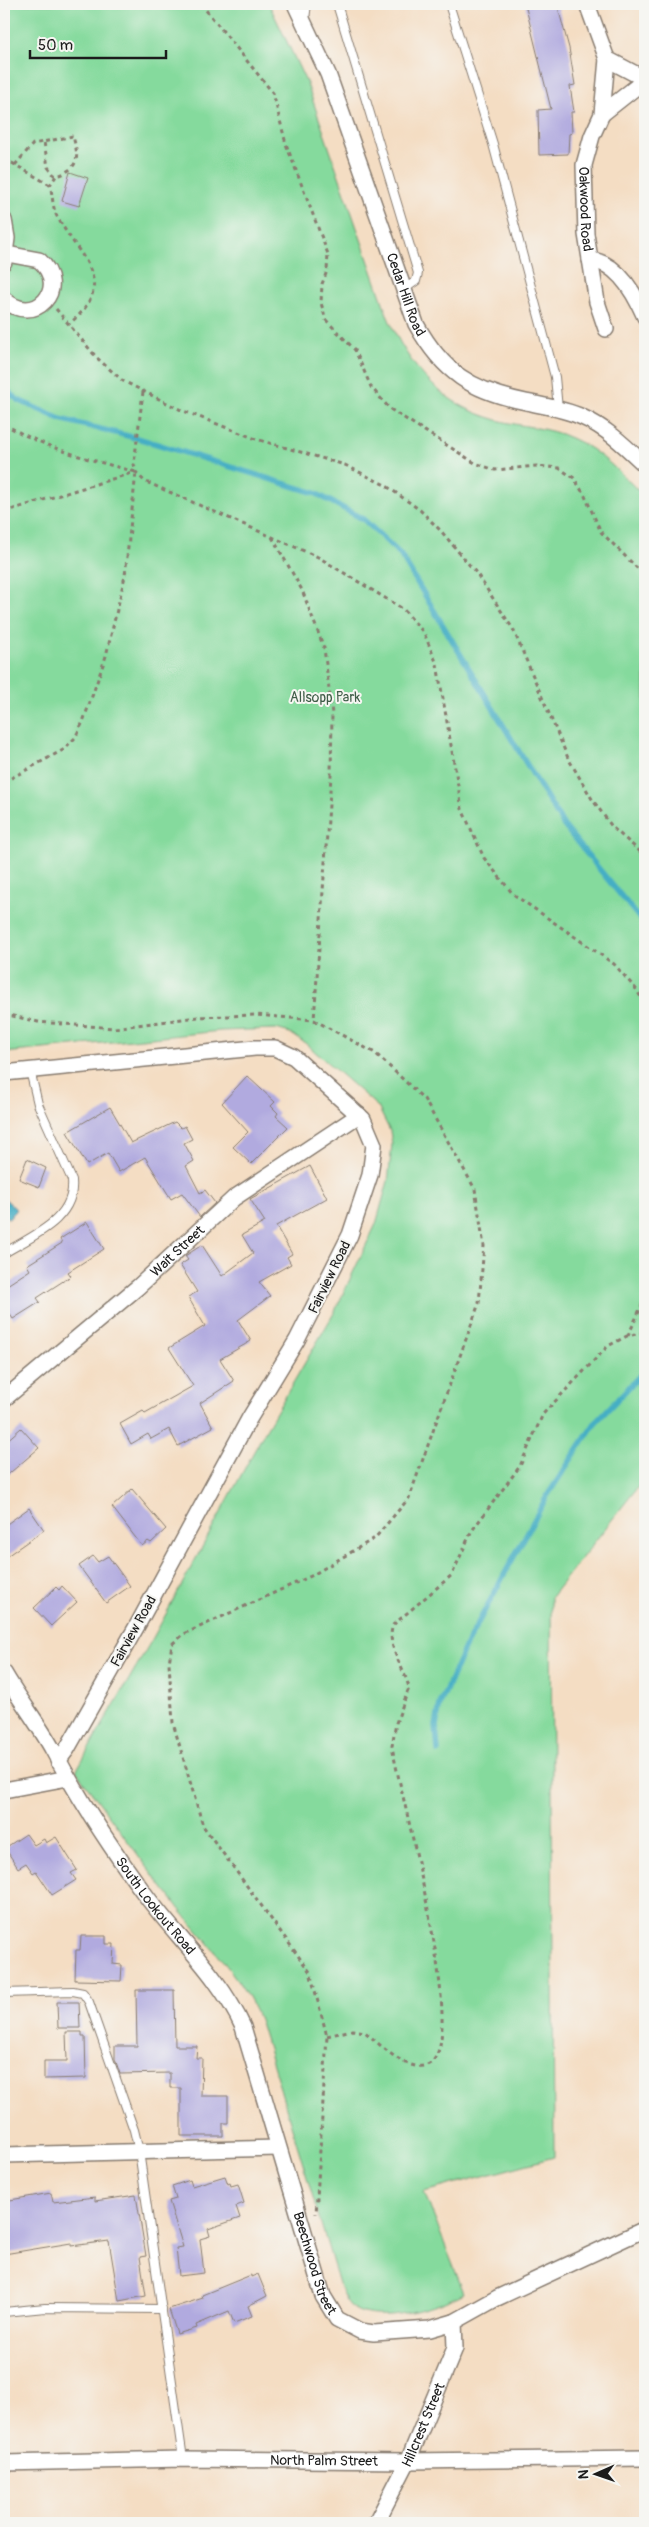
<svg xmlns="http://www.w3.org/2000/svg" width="649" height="2527" font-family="Pangolin,sans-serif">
<rect width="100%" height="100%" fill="#f6f6f2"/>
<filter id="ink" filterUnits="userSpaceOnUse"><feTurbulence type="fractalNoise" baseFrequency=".02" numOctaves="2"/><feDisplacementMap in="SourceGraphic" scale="10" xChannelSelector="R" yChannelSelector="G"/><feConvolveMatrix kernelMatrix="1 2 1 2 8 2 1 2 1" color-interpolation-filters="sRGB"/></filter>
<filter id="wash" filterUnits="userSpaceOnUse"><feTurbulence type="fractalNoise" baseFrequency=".0096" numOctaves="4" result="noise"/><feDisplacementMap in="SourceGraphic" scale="20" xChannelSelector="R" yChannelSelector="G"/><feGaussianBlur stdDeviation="1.12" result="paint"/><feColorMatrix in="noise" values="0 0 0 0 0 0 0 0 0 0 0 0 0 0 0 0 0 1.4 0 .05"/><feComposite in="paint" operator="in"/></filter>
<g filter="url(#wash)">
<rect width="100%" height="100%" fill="#f4ddc3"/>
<path fill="#85da9d" stroke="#507b5c" d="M4,4H269L307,84L388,317C409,368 442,405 497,420C522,427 548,427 571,438C600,450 623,476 645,497V1478L551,1597L554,2157L424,2192L464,2293C439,2307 380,2325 354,2309C347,2304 344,2297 341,2290L260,2022C242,1975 204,1942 174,1902C140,1859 109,1815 76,1771L154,1636L265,1431L334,1313L376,1224L388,1181L392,1144L390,1131L378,1107L305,1043L290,1033L276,1029L220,1031L4,1053Z"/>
<path fill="#45aec4" stroke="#306570" d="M4,1198L16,1209L9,1219L4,1215Z"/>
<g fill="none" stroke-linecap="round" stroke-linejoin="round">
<g stroke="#45aec4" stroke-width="5.5">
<path d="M4,388L18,400L60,419L144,440L315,493L363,519L400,554L564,826L645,925"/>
<path d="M438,1751L436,1726L440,1704L465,1647L547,1496L595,1423L645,1370"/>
</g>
</g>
<g id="blocks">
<g fill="#b1aadf">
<path d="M525,4H557L569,48L575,85L570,86L574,112H571L572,133L569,134L568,154L539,155L538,110L551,109Z"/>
<path d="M70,172L88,178L79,206L62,201Z"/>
<path d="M247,1076L275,1102L271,1106L278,1113L276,1116L288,1127L251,1164L233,1147L248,1132L222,1103Z"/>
<path d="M110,1107L131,1143L175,1122L181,1128L185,1126L192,1139L184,1143L194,1161L186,1166L200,1193L205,1190L215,1203L200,1217L182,1193L171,1199L145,1157L119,1172L108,1153L87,1165L67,1132Z"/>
<path d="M27,1159L46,1168L39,1187L19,1179Z"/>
<path d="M310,1166L327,1198L276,1226L292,1254L287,1257L291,1264L259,1282L270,1296L238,1320L251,1341L220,1359L234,1381L200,1403L213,1427L178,1446L169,1429L151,1439L148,1434L131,1444L120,1424L143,1411L145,1413L193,1386L169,1348L205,1326L188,1297L197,1292L180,1265L188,1260L185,1256L202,1245L222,1276L253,1253L242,1235L265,1222L250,1199Z"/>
<path d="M87,1222L104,1249L68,1272L71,1276L37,1298L40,1302L13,1319L9,1313L4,1317V1287L30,1270L27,1265L62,1243L60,1239Z"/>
<path d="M21,1428L39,1448L4,1478V1443Z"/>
<path d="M132,1489L166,1529L151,1543L148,1541L142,1546L112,1507Z"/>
<path d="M29,1508L44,1530L4,1558V1526Z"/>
<path d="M93,1556L98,1562L108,1556L130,1586L106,1603L79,1566Z"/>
<path d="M62,1586L77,1602L51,1626L34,1608L56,1587L59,1590Z"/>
<path d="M26,1834L34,1845L44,1839L46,1843L56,1837L77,1870L71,1873L76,1880L52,1895L36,1871L33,1873L26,1863L18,1868L5,1848Z"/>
<path d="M81,1936H106V1944H114L113,1964L122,1965L121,1981L75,1980L76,1950H80Z"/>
<path d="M136,1990H174L175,2046H197L196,2058H202L201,2096H228V2123H223V2136H181V2088H170V2073L120,2074L115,2059V2046H137Z"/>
<path d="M57,2002H79L80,2028H58Z"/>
<path d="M66,2032H82V2036H85L86,2078L44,2079V2061H67Z"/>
<path d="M225,2176L228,2184L230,2183L231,2186L238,2184L244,2203L236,2206L240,2218L208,2229L210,2236L200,2239L204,2273L179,2276L176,2248L183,2247L169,2201L176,2199L172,2186L190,2180L192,2186Z"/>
<path d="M51,2193L53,2202L95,2197V2201L136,2195L146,2256L140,2257L146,2296L119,2301L109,2241L71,2246V2243L4,2254V2201Z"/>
<path d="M258,2274L267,2296L248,2306L252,2316L234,2323L229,2311L196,2325L197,2328L177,2334L169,2309L203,2298L202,2295L251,2275V2277Z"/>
</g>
</g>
</g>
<g filter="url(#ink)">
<use href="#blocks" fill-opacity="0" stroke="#887c70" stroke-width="1"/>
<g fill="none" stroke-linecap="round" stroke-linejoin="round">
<defs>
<g id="service">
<path d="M337,4L418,273L416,281L403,290"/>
<path d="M449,4L493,144L555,377L558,409"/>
<path d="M305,19L307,4"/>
<path d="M4,1253C32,1236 76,1219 72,1180L38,1104L30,1070"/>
<path d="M4,1993L73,1991L83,1993L89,2002L134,2130L139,2151L183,2459"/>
<path d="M4,2312L45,2308L162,2309"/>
</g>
<g id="minor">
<path id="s1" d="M295,4L328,74L416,324C443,373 472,391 526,402C545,406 565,409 582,417C607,428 626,447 645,465"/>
<path id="s2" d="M587,4L607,59L602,114L592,136L584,165L586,234L597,302L606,329"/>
<path d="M607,59L645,79"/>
<path d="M602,114L645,80"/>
<path d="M4,220L7,238L4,262"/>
<path d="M590,260C617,262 635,294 645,317"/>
<path d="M4,299C34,328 71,288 39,260L7,254"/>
<path d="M4,1073L255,1048H275L294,1057L363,1119L374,1145L370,1175L350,1235L297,1340L249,1419L138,1624L67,1749L58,1761"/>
<path id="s3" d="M4,1399L138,1287L234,1198L359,1115"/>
<path id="s4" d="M4,1673C19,1699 38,1723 53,1750C79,1799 111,1848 144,1893C177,1938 220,1976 243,2027L323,2296L337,2319L360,2331L374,2333L430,2329L454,2322L497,2298L645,2229"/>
<path d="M4,1790L68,1778"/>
<path d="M4,2155L278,2148"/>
<path id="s5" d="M4,2463L183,2459L408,2461L645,2458"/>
<path id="s6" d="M376,2523L408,2461L455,2348L454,2322"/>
</g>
</defs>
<use href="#service" stroke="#887c70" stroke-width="10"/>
<use href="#minor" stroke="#887c70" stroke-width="18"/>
<g stroke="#887c70" stroke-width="3" stroke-dasharray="4 4" stroke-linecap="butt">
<path d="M201,4L273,93L286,144L328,254L327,271L322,284L321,303L326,320L355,350L371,387L390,409L475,463L495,470L537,466L559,468L574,478L585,496L601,532L645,576"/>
<path d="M4,164L12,163L50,185"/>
<path d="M15,165L33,144L73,136C76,149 81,161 69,170C63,174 61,176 54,175L48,167L44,142"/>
<path d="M56,176L50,185C53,195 52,209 58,218C81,260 119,283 69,324"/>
<path d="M56,309L97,358L123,381L181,410L256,439L345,465L385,485L420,510L441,531L477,574L513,629L568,758L592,799L613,828L645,856"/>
<path d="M143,392L134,464L136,472L144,481L318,557L403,609L424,633L437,664L462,809L484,858L513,894L614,964L636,989L645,1004"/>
<path d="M4,424C47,449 88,459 136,472"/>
<path d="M4,512L135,472"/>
<path d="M272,537L302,590L324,648L332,714L331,776L314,1020"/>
<path d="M4,782L63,750L75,738L83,722L106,656L125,576L136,472"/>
<path d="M4,1014L38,1022L114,1028L198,1017L256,1015L314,1020L375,1053L424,1099L475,1189L484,1246L479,1303L409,1498L375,1538L311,1576L184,1634L172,1644L169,1663L173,1723L203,1826L310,1972L327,2036L316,2214"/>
<path d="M628,1336L645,1298"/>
<path d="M327,2036L352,2030L365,2032C380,2044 408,2075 429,2064C471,2042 399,1792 392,1746L396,1723L409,1688C405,1668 385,1646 393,1625L452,1575L471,1532L520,1466L543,1414L608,1346L627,1336L645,1332"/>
</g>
<use href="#service" stroke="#fff" stroke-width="8"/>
<use href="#minor" stroke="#fff" stroke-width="15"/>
</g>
</g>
<g text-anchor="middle" stroke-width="4" stroke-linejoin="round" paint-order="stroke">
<g font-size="14" fill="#1c1c1c" stroke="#f6f6f2">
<text dy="5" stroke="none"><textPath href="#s2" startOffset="212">Oakwood Road</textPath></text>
<text dy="5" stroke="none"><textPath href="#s1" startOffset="311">Cedar Hill Road</textPath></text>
<text dy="5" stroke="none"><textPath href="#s3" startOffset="228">Wait Street</textPath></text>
<text transform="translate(329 1277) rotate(-64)" y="5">Fairview Road</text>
<text transform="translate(133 1631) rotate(-61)" y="5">Fairview Road</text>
<text dy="5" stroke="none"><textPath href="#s4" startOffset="278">South Lookout Road</textPath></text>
<text dy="5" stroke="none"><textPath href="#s4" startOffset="675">Beechwood Street</textPath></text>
<text dy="5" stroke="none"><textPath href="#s6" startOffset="109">Hillcrest Street</textPath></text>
<text dy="5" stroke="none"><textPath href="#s5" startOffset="320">North Palm Street</textPath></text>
</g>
<g font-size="14" fill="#415e49" stroke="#f6f6f2">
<text x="325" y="702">Allsopp Park</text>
</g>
</g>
<rect width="649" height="2527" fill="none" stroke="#f6f6f2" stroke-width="20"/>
<g transform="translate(596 2474) rotate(268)" stroke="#f6f6f2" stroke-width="4" paint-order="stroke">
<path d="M0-4L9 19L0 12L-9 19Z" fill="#1c1c1c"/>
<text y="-8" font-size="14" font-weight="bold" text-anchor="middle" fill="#1c1c1c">N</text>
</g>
<path d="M30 50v8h136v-8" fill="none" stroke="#1c1c1c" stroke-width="2.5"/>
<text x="38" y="50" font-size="15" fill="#1c1c1c" stroke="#f6f6f2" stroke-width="4" paint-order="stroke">50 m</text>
</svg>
